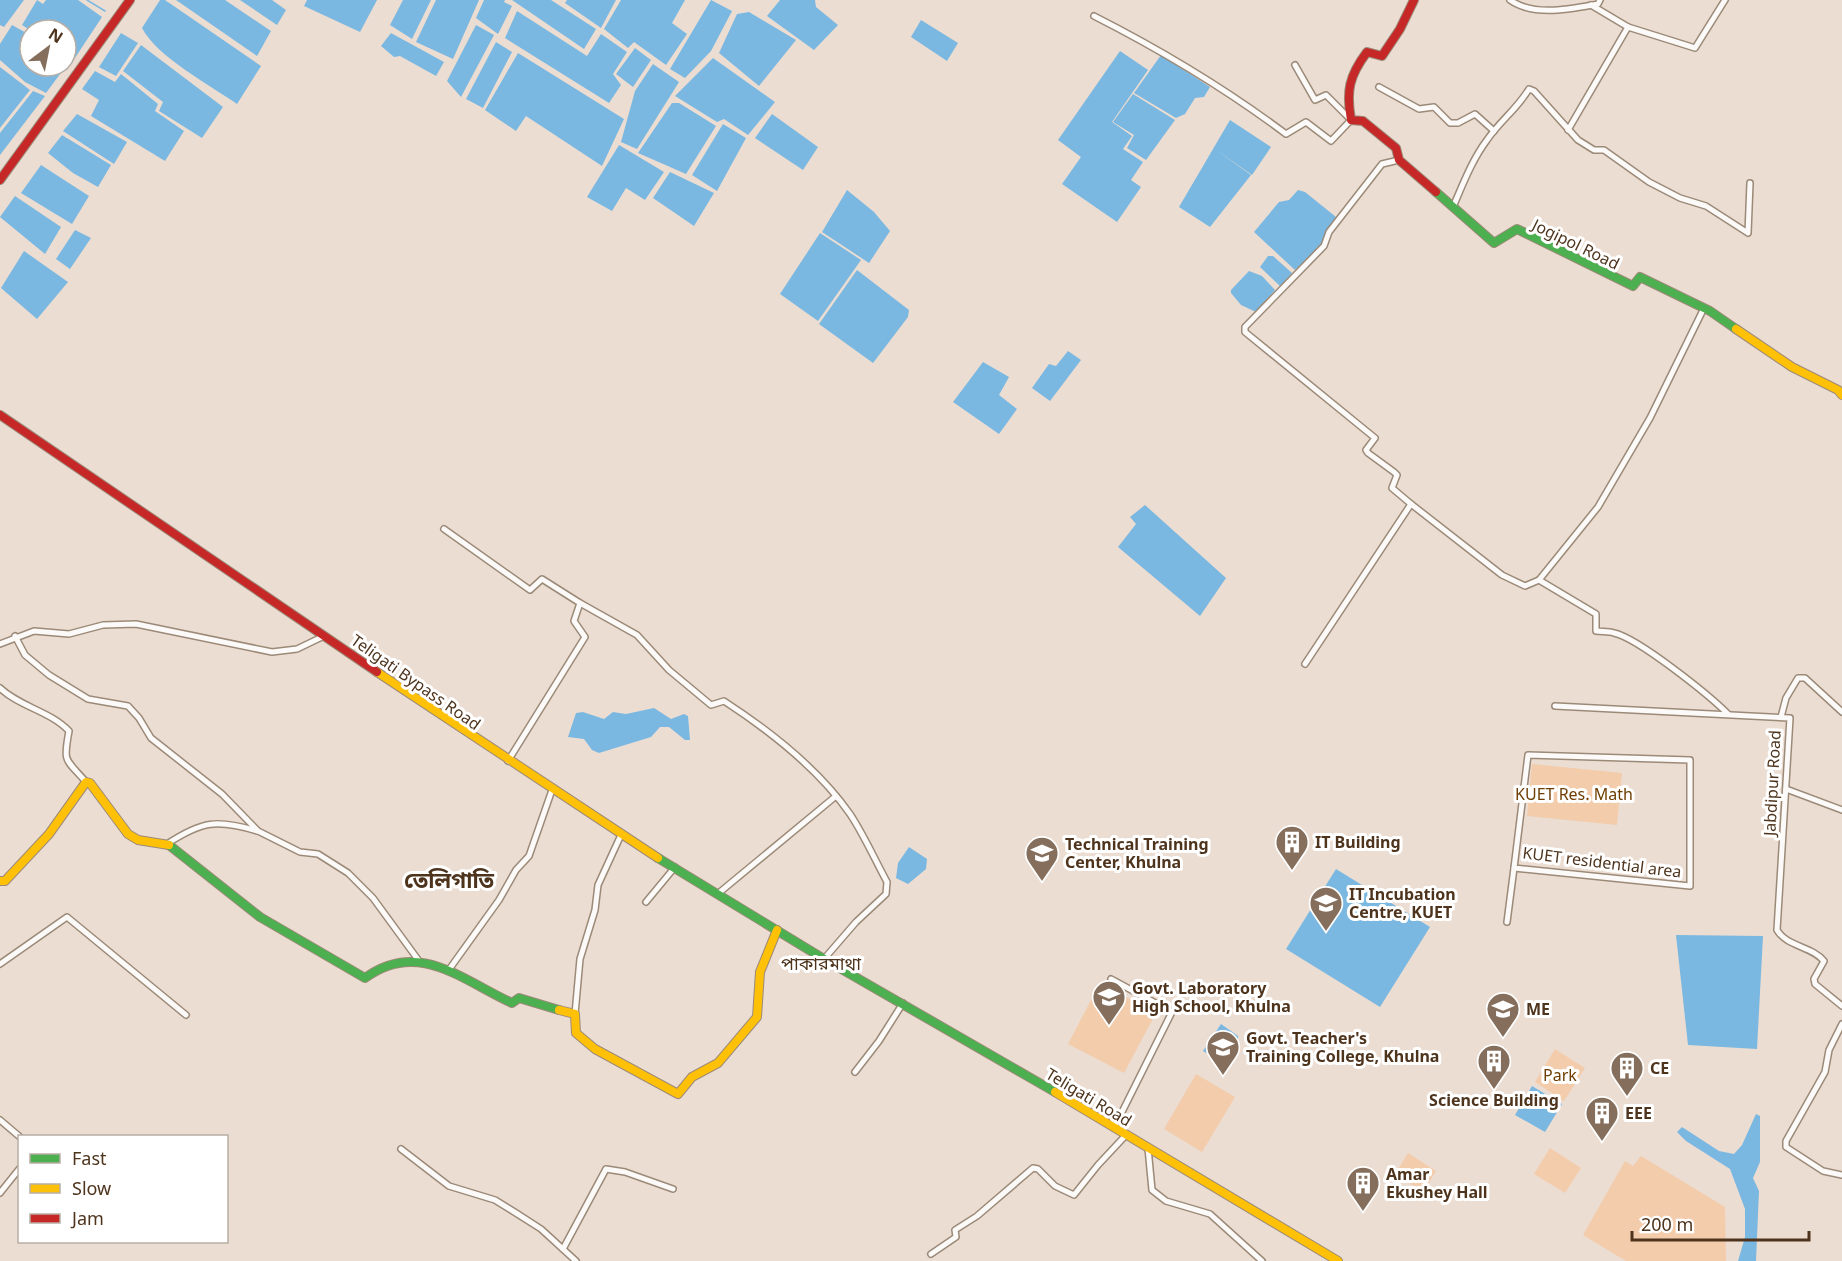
<svg xmlns="http://www.w3.org/2000/svg" width="1842" height="1261" font-family="'Noto Sans','Noto Sans Bengali',sans-serif">
<rect width="100%" height="100%" fill="#ecddd2"/>
<g fill="#f3ccac">
<path d="M1532,764L1622,773L1617,825L1527,816Z"/>
<path d="M1100,983L1156,1013L1124,1073L1068,1044Z"/>
<path d="M1555,1049L1585,1068L1564,1101L1535,1082Z"/>
<path d="M1196,1074L1235,1097L1202,1152L1164,1129Z"/>
<path d="M1550,1148L1581,1168L1565,1193L1534,1174Z"/>
<path d="M1408,1153L1436,1171L1423,1192L1395,1174Z"/>
<path d="M1641,1156L1725,1207L1726,1261H1626L1583,1235L1625,1161L1633,1166Z"/>
</g>
<g fill="#7ab8e1">
<path d="M0,0H24L4,27L0,25Z"/>
<path d="M37,0L43,4L46,0H78L102,17L67,70L61,66H66V30H30L22,25Z"/>
<path d="M160,0H165L261,66L237,104C210,85 157,57 142,28Z"/>
<path d="M176,0H225L271,31L257,56Z"/>
<path d="M240,0H272L286,10L277,25Z"/>
<path d="M307,0H377L360,32L304,6Z"/>
<path d="M403,0H431L412,39L390,25Z"/>
<path d="M436,0H479L453,59L416,42Z"/>
<path d="M484,0H505L504,2L512,6L498,34L476,18Z"/>
<path d="M512,0H551L596,29L584,49Z"/>
<path d="M567,0H616L601,28L565,3Z"/>
<path d="M621,0H685L672,23L687,34L666,65L634,42L628,48L604,29Z"/>
<path d="M711,0L732,11L711,51L685,78L670,69Z"/>
<path d="M780,0H815L816,7L838,25L814,50L767,16Z"/>
<path d="M517,11L587,56L601,34L627,52L613,74L621,85L609,103L505,38Z"/>
<path d="M749,12L796,40L759,86L719,53L737,14Z"/>
<path d="M921,20L958,43L947,61L911,37Z"/>
<path d="M12,25L30,35V66H56L63,70L46,93L25,82L0,60V44Z"/>
<path d="M476,25L494,35L461,97L447,81Z"/>
<path d="M121,33L138,43L116,76L99,67Z"/>
<path d="M391,33L444,62L436,76L400,56L394,57L381,46Z"/>
<path d="M496,42L512,52L483,108L466,99Z"/>
<path d="M141,45L223,107L202,138L159,111L163,102L123,71Z"/>
<path d="M635,48L651,60L633,87L616,74Z"/>
<path d="M1120,51L1148,70L1112,122L1132,136L1123,149L1143,162L1131,180L1141,187L1117,222L1062,184L1081,157L1058,140Z"/>
<path d="M518,53L624,119L602,166L526,116L516,131L485,110Z"/>
<path d="M1161,55L1210,87L1204,97L1195,98L1185,114L1176,118L1134,93Z"/>
<path d="M713,58L775,102L748,135L724,119L717,122L675,96Z"/>
<path d="M653,64L679,82L637,149L621,142L635,91Z"/>
<path d="M0,67L30,90L0,128Z"/>
<path d="M95,71L115,82L121,74L158,104L155,111L184,131L165,161L91,116L99,100L82,89Z"/>
<path d="M33,91L45,96L0,155V133Z"/>
<path d="M1133,94L1175,120L1146,160L1127,148L1134,135L1113,122Z"/>
<path d="M672,103H679L716,126L686,174L638,153Z"/>
<path d="M77,114L127,142L114,164L63,131Z"/>
<path d="M772,114L818,147L803,170L755,138Z"/>
<path d="M1230,120L1271,147L1252,175L1215,149L1251,175L1210,227L1179,207Z"/>
<path d="M723,124L746,138L717,191L692,175Z"/>
<path d="M62,135L111,165L98,187L73,173L48,153Z"/>
<path d="M619,145L664,172L645,200L626,188L612,211L587,197Z"/>
<path d="M41,165L89,196L72,224L21,193Z"/>
<path d="M670,172L714,193L694,226L653,198Z"/>
<path d="M847,190L874,212L890,231L869,263L822,232Z"/>
<path d="M1298,190L1305,192L1336,217L1322,246L1295,270L1254,232L1279,202L1289,200Z"/>
<path d="M15,196L61,227L45,254L0,217Z"/>
<path d="M75,230L91,238L70,269L56,259Z"/>
<path d="M820,233L861,260L818,321L780,294Z"/>
<path d="M24,251L68,282L37,319L1,288Z"/>
<path d="M1268,256H1273L1292,273L1281,287L1260,267Z"/>
<path d="M857,270L909,310L908,317L873,363L819,324Z"/>
<path d="M1249,271L1262,276L1275,290L1256,312L1241,305L1231,293V290Z"/>
<path d="M1068,351L1081,360L1050,401L1032,388L1049,364L1056,366Z"/>
<path d="M983,362L1009,377L999,395L1017,409L999,434L953,402Z"/>
<path d="M1145,505L1226,578L1200,616L1118,547L1136,524L1130,517Z"/>
<path d="M654,708L671,719L684,714L688,716L690,740H685L669,727H660L651,737L599,753L592,750L584,739L568,737L576,713L583,712L604,719L613,712L626,714Z"/>
<path d="M909,847L927,859L926,869L908,884L896,878L898,863Z"/>
<path d="M1336,869L1430,927L1380,1007L1286,949Z"/>
<path d="M1676,935L1763,936L1757,1049L1688,1045Z"/>
<path d="M1221,1024L1238,1036V1048L1225,1064L1203,1051Z"/>
<path d="M1532,1086L1562,1104L1545,1132L1515,1115Z"/>
<path d="M1756,1114L1760,1116V1162L1753,1178L1759,1191L1756,1261H1738L1745,1237V1209L1730,1169L1686,1141L1677,1132L1682,1127L1719,1151L1734,1154L1742,1145Z"/>
</g>
<g fill="none" stroke-linecap="round" stroke-linejoin="round">
<path stroke="#7ab8e1" stroke-width="1.5" d="M87,0L105,11"/>
<defs>
<g id="street">
<path d="M1510,0C1534,17 1570,9 1598,4L1600,0"/>
<path d="M1094,16C1161,50 1226,89 1286,134L1306,122L1331,141L1351,120L1326,95L1315,100L1295,65"/>
<path d="M1628,27L1695,48L1725,0"/>
<path d="M1379,87L1419,109L1434,107L1450,123H1458L1475,114L1494,131"/>
<path d="M1568,130L1628,27L1591,5"/>
<path d="M1453,207C1463,184 1472,160 1487,140C1500,121 1517,109 1529,89L1534,91L1578,140L1594,150H1604L1649,182L1680,198L1706,206L1748,233L1750,183"/>
<path d="M1704,308L1650,418L1598,507L1539,580L1596,614V631C1602,632 1608,631 1614,633C1638,638 1709,695 1728,714"/>
<path d="M1411,504L1502,575L1525,586L1539,580"/>
<path d="M444,529L530,590L542,579L580,603L574,621L585,637L508,761"/>
<path d="M580,603L637,635L669,670L711,705L724,701C770,731 818,768 850,814C864,835 875,860 887,882L886,894L856,922L824,959"/>
<path d="M15,636L25,655L49,675L88,699L128,706L139,718L151,738L222,794L258,831L300,852L318,854L348,873L373,898L419,961"/>
<path d="M0,644L34,631L69,634L103,625L136,624L272,652L297,649L324,636"/>
<path d="M1305,664L1411,504L1392,488L1397,475L1394,472L1368,453L1366,450L1375,438L1245,332V327L1324,246L1329,232L1382,164L1399,160"/>
<path d="M0,688C20,707 50,711 69,731C63,763 65,758 86,782"/>
<path d="M1555,706L1790,718L1777,930C1787,947 1812,946 1824,961L1814,979L1815,984L1842,1006"/>
<path d="M1781,717L1786,698L1798,678H1805L1842,712"/>
<path d="M1528,755L1690,760V886L1514,868Z"/>
<path d="M1786,789L1842,810"/>
<path d="M167,844C202,821 217,819 257,831"/>
<path d="M720,892L836,796"/>
<path d="M646,902L675,867"/>
<path d="M1507,922L1514,868"/>
<path d="M0,964L67,917L186,1015"/>
<path d="M448,971L499,900L516,870L529,856L552,790"/>
<path d="M1111,979L1172,1012L1114,1128"/>
<path d="M575,1014L580,959L595,910L598,885L621,835"/>
<path d="M1842,1024L1829,1050L1825,1072L1786,1141V1147L1823,1171L1842,1175"/>
<path d="M855,1072L879,1041L903,1003"/>
<path d="M0,1120L20,1137"/>
<path d="M1148,1148L1152,1190L1166,1201L1210,1214L1262,1261"/>
<path d="M401,1149L449,1186L495,1200L516,1213L541,1229L576,1261"/>
<path d="M0,1193L20,1168"/>
<path d="M563,1249L606,1169L625,1172L673,1189"/>
<path d="M931,1254L956,1237L955,1230L977,1216L1033,1168L1038,1169L1055,1186L1074,1195L1098,1165L1126,1135"/>
</g>
<g id="fast">
<path d="M1436,192L1494,243L1517,229L1633,286L1640,277L1710,311L1736,329"/>
<path d="M169,845L260,917L365,978C418,939 462,980 512,1003L519,998L559,1010"/>
<path d="M658,858L824,959L1055,1092"/>
</g>
<g id="slow">
<path d="M1736,329L1792,367L1838,390L1842,395"/>
<path d="M377,672L658,858"/>
<path d="M0,881H5L49,834L86,782L90,783L128,834L138,840L169,845"/>
<path d="M559,1010L575,1014L576,1033L595,1049L678,1094L692,1077L718,1063L757,1017L760,972L777,930"/>
<path d="M1055,1092L1338,1261"/>
</g>
<g id="jam">
<path d="M1414,0L1400,29L1382,56L1367,52C1349,76 1346,91 1351,120L1363,121L1396,148L1399,160L1436,192"/>
<path d="M0,180L130,0"/>
<path d="M0,415L377,672"/>
</g>
</defs>
<use href="#street" stroke="#9c8a78" stroke-width="8"/>
<use href="#fast" stroke="#9c8a78" stroke-width="10"/>
<use href="#slow" stroke="#9c8a78" stroke-width="10"/>
<use href="#jam" stroke="#9c8a78" stroke-width="10"/>
<use href="#street" stroke="#fcfaf8" stroke-width="5"/>
<use href="#fast" stroke="#4caf50" stroke-width="8"/>
<use href="#slow" stroke="#ffc107" stroke-width="8"/>
<use href="#jam" stroke="#c62828" stroke-width="8"/>
</g>
<defs>
<symbol id="building-pin" viewBox="-11 -11 22 30"><path d="M0 17L-7.5 6A9.5 9.5 0 1 1 7.5 6Z" fill="#856f5c" stroke="#fff"/><path d="M-4-6H4V6H1V3H-1V6H-4ZM-2.5-4.3h1.7v1.8h-1.7ZM.8-4.3h1.7v1.8H.8ZM-2.5-1h1.7V.8h-1.7ZM.8-1h1.7V.8H.8Z" fill="#fff"/></symbol>
<symbol id="school-pin" viewBox="-11 -11 22 30"><path d="M0 17L-7.5 6A9.5 9.5 0 1 1 7.5 6Z" fill="#856f5c" stroke="#fff"/><path d="M0-5L7-2L0 1L-7-2ZM-4 1L0 2.5L4 1V4Q0 6-4 4Z" fill="#fff"/></symbol>
<symbol id="university-pin" viewBox="-11 -11 22 30"><path d="M0 17L-7.5 6A9.5 9.5 0 1 1 7.5 6Z" fill="#856f5c" stroke="#fff"/><path d="M0-5L7-2L0 1L-7-2ZM-4 1L0 2.5L4 1V4Q0 6-4 4Z" fill="#fff"/></symbol>
</defs>
<g fill-rule="evenodd">
<use href="#building-pin" x="1273" y="823" width="38" height="52"/>
<use href="#school-pin" x="1023" y="834" width="38" height="52"/>
<use href="#university-pin" x="1307" y="884" width="38" height="52"/>
<use href="#school-pin" x="1090" y="978" width="38" height="52"/>
<use href="#school-pin" x="1484" y="990" width="38" height="52"/>
<use href="#university-pin" x="1204" y="1028" width="38" height="52"/>
<use href="#building-pin" x="1475" y="1042" width="38" height="52"/>
<use href="#building-pin" x="1608" y="1049" width="38" height="52"/>
<use href="#building-pin" x="1583" y="1094" width="38" height="52"/>
<use href="#building-pin" x="1344" y="1164" width="38" height="52"/>
</g>
<g text-anchor="middle" stroke-width="6" stroke-linejoin="round" paint-order="stroke">
<g font-size="16" fill="#4e341d" stroke="#fff">
<text transform="translate(1576 244) rotate(26)" y="6">Jogipol Road</text>
<text transform="translate(416 682) rotate(35)" y="6">Teligati Bypass Road</text>
<text transform="translate(1772 783) rotate(-87)" y="6">Jabdipur Road</text>
<text transform="translate(1602 862) rotate(7)" y="6">KUET residential area</text>
<text transform="translate(1089 1097) rotate(31)" y="6">Teligati Road</text>
</g>
<g font-size="16" fill="#6f3d01" stroke="#fff">
<text x="1574" y="800">KUET Res. Math</text>
<text x="1560" y="1081">Park</text>
</g>
<g font-size="16" font-weight="bold" fill="#4e341d" stroke="#fff" text-anchor="start">
<text x="1315" y="848">IT Building</text>
<text x="1065" y="850">Technical Training<tspan x="1065" dy="18">Center, Khulna</tspan></text>
<text x="1349" y="900">IT Incubation<tspan x="1349" dy="18">Centre, KUET</tspan></text>
<text x="1132" y="994">Govt. Laboratory<tspan x="1132" dy="18">High School, Khulna</tspan></text>
<text x="1526" y="1015">ME</text>
<text x="1246" y="1044">Govt. Teacher's<tspan x="1246" dy="18">Training College, Khulna</tspan></text>
<text x="1650" y="1074">CE</text>
<text x="1494" y="1106" text-anchor="middle">Science Building</text>
<text x="1625" y="1119">EEE</text>
<text x="1386" y="1180">Amar<tspan x="1386" dy="18">Ekushey Hall</tspan></text>
</g>
<g font-size="18" fill="#4e341d" stroke="#fff">
<text x="821" y="970">পাকারমাথা</text>
</g>
<g font-size="22" font-weight="bold" fill="#4e341d" stroke="#fff">
<text x="449" y="888">তেলিগাতি</text>
</g>
</g>
<rect x="18" y="1135" width="210" height="108" fill="#ffffff" stroke="#b8aea5" stroke-width="1.5"/>
<rect x="30" y="1154" width="30" height="9" fill="#4caf50" stroke="#b8aea5" stroke-width="1.5"/>
<text x="72" y="1165" font-size="18" fill="#4e341d">Fast</text>
<rect x="30" y="1184" width="30" height="9" fill="#ffc107" stroke="#b8aea5" stroke-width="1.5"/>
<text x="72" y="1195" font-size="18" fill="#4e341d">Slow</text>
<rect x="30" y="1214" width="30" height="9" fill="#c62828" stroke="#b8aea5" stroke-width="1.5"/>
<text x="72" y="1225" font-size="18" fill="#4e341d">Jam</text>
<g transform="translate(48 48) rotate(32)"><circle r="28" fill="#ffffff" stroke="#b8aea5" stroke-width="1.5"/>
<path d="M0-4.5L10 22L0 15L-10 22Z" fill="#856f5c"/>
<text y="-9" font-size="16" font-weight="bold" text-anchor="middle" fill="#4e341d">N</text>
</g>
<path d="M1632 1231v9h177v-9" fill="none" stroke="#4e341d" stroke-width="3"/>
<text x="1641" y="1231" font-size="18" fill="#4e341d" stroke="#ffffff" stroke-width="4.5" paint-order="stroke">200 m</text>
</svg>
